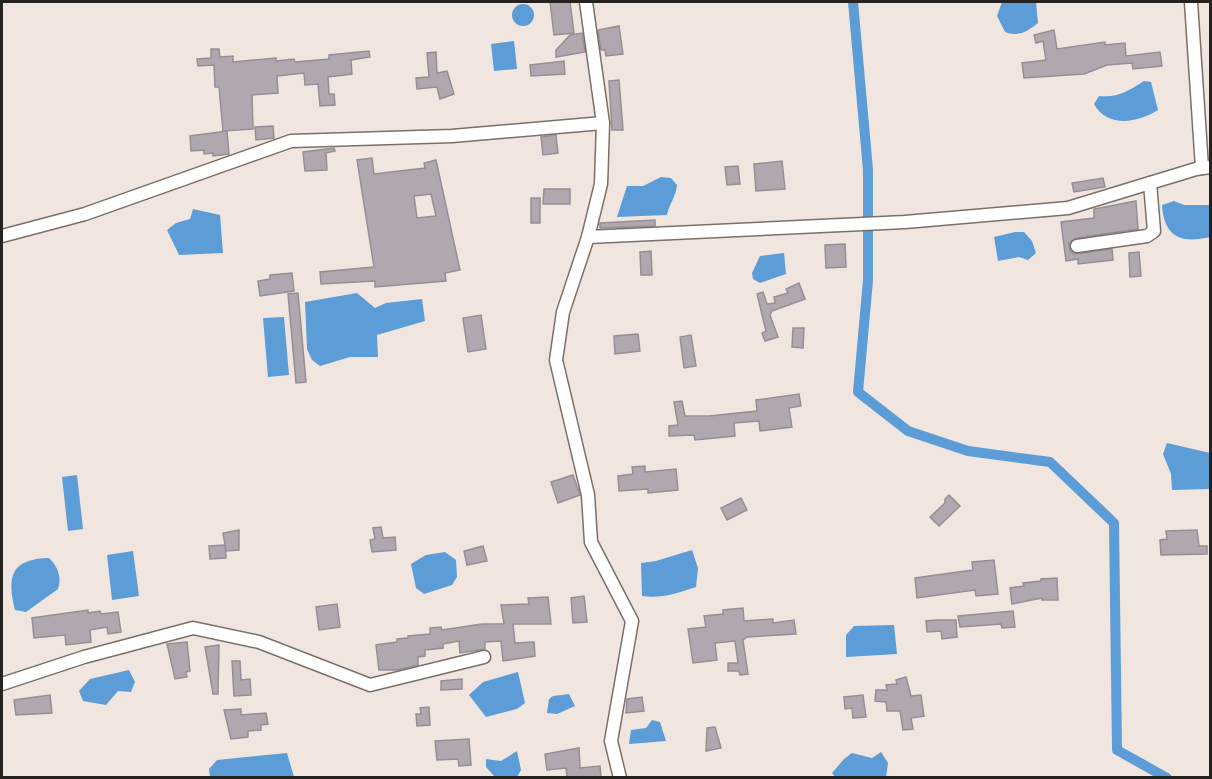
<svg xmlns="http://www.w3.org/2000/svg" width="1212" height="779" font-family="'Sofia Sans Condensed',sans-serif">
<rect width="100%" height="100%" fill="#f0e6df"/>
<g fill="#5c9cd7">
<path d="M1002,2H1036L1038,23C1027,32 1018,37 1005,32L997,16Z"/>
<circle cx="523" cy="15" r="11"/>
<path d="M514,41L517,69L494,71L491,44Z"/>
<path d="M1144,81L1151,82L1158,110C1138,123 1107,128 1094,104L1099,96C1118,98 1128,91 1144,81Z"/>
<path d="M661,177L671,178L677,185C676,197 669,204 667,215L617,217L627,186H643Z"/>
<path d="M1174,201L1184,205H1210V237C1181,244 1164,237 1162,205Z"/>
<path d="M193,209L220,215L223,253L179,255L167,230L176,223L190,219Z"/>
<path d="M1015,232H1024L1032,241L1036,253L1028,260L1019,257L998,261L994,237Z"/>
<path d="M784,253L786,274L760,283L753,279L752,273L760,256Z"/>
<path d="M357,293L375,308L386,303L422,299L425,321L377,335L378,357H350L320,366L312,360L307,349L305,302Z"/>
<path d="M284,317L289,375L268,377L263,318Z"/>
<path d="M1167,443L1210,453V489L1172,490L1171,474L1163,454Z"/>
<path d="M77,475L83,529L68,531L62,477Z"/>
<path d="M692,550L698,568L696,587C678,593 661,599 642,596L641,563L656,561Z"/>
<path d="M133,551L139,596L112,600L107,555Z"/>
<path d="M445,552L456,560L457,577L452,585L424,594L416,588L411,564L426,555Z"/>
<path d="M49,558C58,566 62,578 58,589L26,612L15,610C6,575 12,559 49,558Z"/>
<path d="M894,625L897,654L846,657V635L854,626Z"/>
<path d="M129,670L135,682L131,692L118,691L106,705L83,701L79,691L90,679Z"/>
<path d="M518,672L525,703L517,709L486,717L469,695L483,682Z"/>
<path d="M569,694L575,706L557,714L547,713L549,699L553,696Z"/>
<path d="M652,720L660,722L666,741L629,744L631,730L646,728Z"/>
<path d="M517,751L521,770L517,777H495L486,767V759L501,761Z"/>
<path d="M881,752L888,763L886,777H835L832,773L844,759L852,753L872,758Z"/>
<path d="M287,753L294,777H210L209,769L217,760Z"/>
</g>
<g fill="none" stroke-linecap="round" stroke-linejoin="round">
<path stroke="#5c9cd7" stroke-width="10" d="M853,2L868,170V280L858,392L908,431L968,451L1050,462L1114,523L1117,750L1167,778"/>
</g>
<g fill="#b1a8af" stroke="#968e94" stroke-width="1.5" fill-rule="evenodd">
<path d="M550,2H570L574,33L554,35Z"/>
<path d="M619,26L623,54L606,56L605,50H601L598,30Z"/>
<path d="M1054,30L1057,49L1105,42V45L1125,43L1126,56L1160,52L1162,66L1133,69L1132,63L1107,65L1084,74L1024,78L1022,63L1046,60L1043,41L1036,43L1034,35Z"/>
<path d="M582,33L585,52L556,57V50L570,35Z"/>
<path d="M211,49H219L220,57L233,56V62L276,58V61L294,59L295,62L329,59V55L369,51L370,57L351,60L352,74L328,77L329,94H334L335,105L320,106L318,84L305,85L304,73L277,76L278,93L252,95L253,129L223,131L219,87H215L214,65L198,66L197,59L211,58Z"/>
<path d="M436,52L437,73L447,71L454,94L440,99L437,87L417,89L416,78L429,77L427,53Z"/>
<path d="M564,61L565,74L531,76L530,65Z"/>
<path d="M619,80L623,130H612L609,81Z"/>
<path d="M273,126L274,138L256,140L255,127Z"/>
<path d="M227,131L229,154L213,156V153L204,154V150L191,151L190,136Z"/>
<path d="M556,135L558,153L543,155L541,137Z"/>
<path d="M334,148L335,151L326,153L327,170L305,171L303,152Z"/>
<path d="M372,158L374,174L425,168L424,163L436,160L460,270L445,273L446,281L375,287V281L321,284L320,272L374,267L357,160ZM431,194L436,216L417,218L414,196Z"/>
<path d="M782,161L785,189L756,191L754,164Z"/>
<path d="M738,166L740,184L727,185L725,167Z"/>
<path d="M1103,178L1105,187L1074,192L1072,183Z"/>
<path d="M544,189H570V204H543Z"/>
<rect x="531" y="198" width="9" height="25"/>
<path d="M1136,201L1138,229L1076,238L1069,243L1070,251L1074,254L1112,249L1113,260L1078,264V259L1066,261L1061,222L1094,218V209Z"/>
<path d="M655,220V226L600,228V223Z"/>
<path d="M845,244L846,267L826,268L825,245Z"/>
<path d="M651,251L652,275H641L640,252Z"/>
<path d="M1139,252L1141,276L1130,277L1129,253Z"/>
<path d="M292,273L294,291L260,296L258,281L270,279V275Z"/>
<path d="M799,283L805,299L772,311L770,315L778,337L765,341L762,333L766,331L757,294L763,292L767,304L775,303L774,297L788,293L786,289Z"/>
<path d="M298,293L306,382L296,383L288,294Z"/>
<path d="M481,315L486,349L468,352L463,318Z"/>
<path d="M793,328H804L803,348L792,347Z"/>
<path d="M638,334L640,351L615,354L614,336Z"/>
<path d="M691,335L696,366L684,368L680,337Z"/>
<path d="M799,394L801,406L789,408L792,427L760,431L759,421L734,423L735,436L695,440L694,435L669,436V426L678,425L674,402L682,401L685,416H709L757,411L756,400Z"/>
<path d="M645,466V472L676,469L678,490L648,493V489L619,491L618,476L633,474L632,467Z"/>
<path d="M573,475L580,495L558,503L551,482Z"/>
<path d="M949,495L960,506L939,526L930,517L945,503V499Z"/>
<path d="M741,498L747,510L727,520L721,508Z"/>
<path d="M381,527L383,538L395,537L396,550L372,552L370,540L375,539L373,528Z"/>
<path d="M239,530V550L226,551L223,533Z"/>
<path d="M1197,530L1199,546H1207V554L1161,555L1160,540L1167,539L1166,531Z"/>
<path d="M225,545L226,558L210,559L209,546Z"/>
<path d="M483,546L487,561L467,565L464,551Z"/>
<path d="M994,560L998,594L976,596L975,590L917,598L915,578L973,570L972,562Z"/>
<path d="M1057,578L1058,600H1042V598L1012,604L1010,588L1024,586L1023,583L1041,581V579Z"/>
<path d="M584,596L587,622L573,623L571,598Z"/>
<path d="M548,597L551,624H513L515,643L534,642L535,656L503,661L501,641L485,642V649L460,653L459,641L443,644V648L425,650V656L418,657V665L397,670H379L376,645L397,642V639L408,638V636L430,634V628L441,627L442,630L482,624H504L501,605L529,604L528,598Z"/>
<path d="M337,604L340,627L319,630L316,607Z"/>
<path d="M743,608L744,621L773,619V623L794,620L796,634L747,637L743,640L748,674L740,675L739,671H728V663H738L735,641L715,643L717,660L693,663L688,629L706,627L704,616L723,614V610Z"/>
<path d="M88,610V613L100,611L101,614L118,612L121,632L108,634L107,627L90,630L91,642L66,645L65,635L34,638L32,618Z"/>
<path d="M1013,611L1015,627L1002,628L1001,624L960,627L958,616Z"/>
<path d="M936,620H956L957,637L942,639L941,631L927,632L926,621Z"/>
<path d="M187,642L190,671L186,672L187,677L175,679L167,644Z"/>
<path d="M219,645L218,694H213L205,647Z"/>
<path d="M232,661H240L241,680L250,679L251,695L234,696Z"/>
<path d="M906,677L911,696L921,695L924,716L911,718L913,729L903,730L900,711H887L886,702L875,701L876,690H887L886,685L897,684L896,680Z"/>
<path d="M462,679V689L441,690V681Z"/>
<path d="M50,695L52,713L16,715L14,700Z"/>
<path d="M863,695L866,717L853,718L852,708L845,709L844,697Z"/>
<path d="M642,697L644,711L626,713L627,699Z"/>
<path d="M429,707L430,725L417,726L416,714H421L420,708Z"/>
<path d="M241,709V715L266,713L268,724L261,725V730L248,731V737L231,739L224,710Z"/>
<path d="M715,727L721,748L706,751L707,728Z"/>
<path d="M469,739L471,765L459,766L458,759L437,760L435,741Z"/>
<path d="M579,748L580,768L600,766L601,777H567L566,768L547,770L545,754Z"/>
</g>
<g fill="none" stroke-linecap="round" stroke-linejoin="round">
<defs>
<g id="street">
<path d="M586,2L603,123L601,184L588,237L563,312L556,360L588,495L591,542L632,621L611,741L620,778"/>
<path d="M1191,2L1202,168"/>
<path d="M2,236L85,214L291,141L452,136L603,123"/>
<path d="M588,237L905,222L1068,208L1196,169L1210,167"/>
<path d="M1077,246L1147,236L1154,231L1150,183"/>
<path d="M2,684L84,657L193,628L259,642L370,685L484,657"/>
</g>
</defs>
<use href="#street" stroke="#79706b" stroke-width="15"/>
<use href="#street" stroke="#fff" stroke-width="12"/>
</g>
<rect width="1212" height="779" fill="none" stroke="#25221f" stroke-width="6"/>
</svg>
